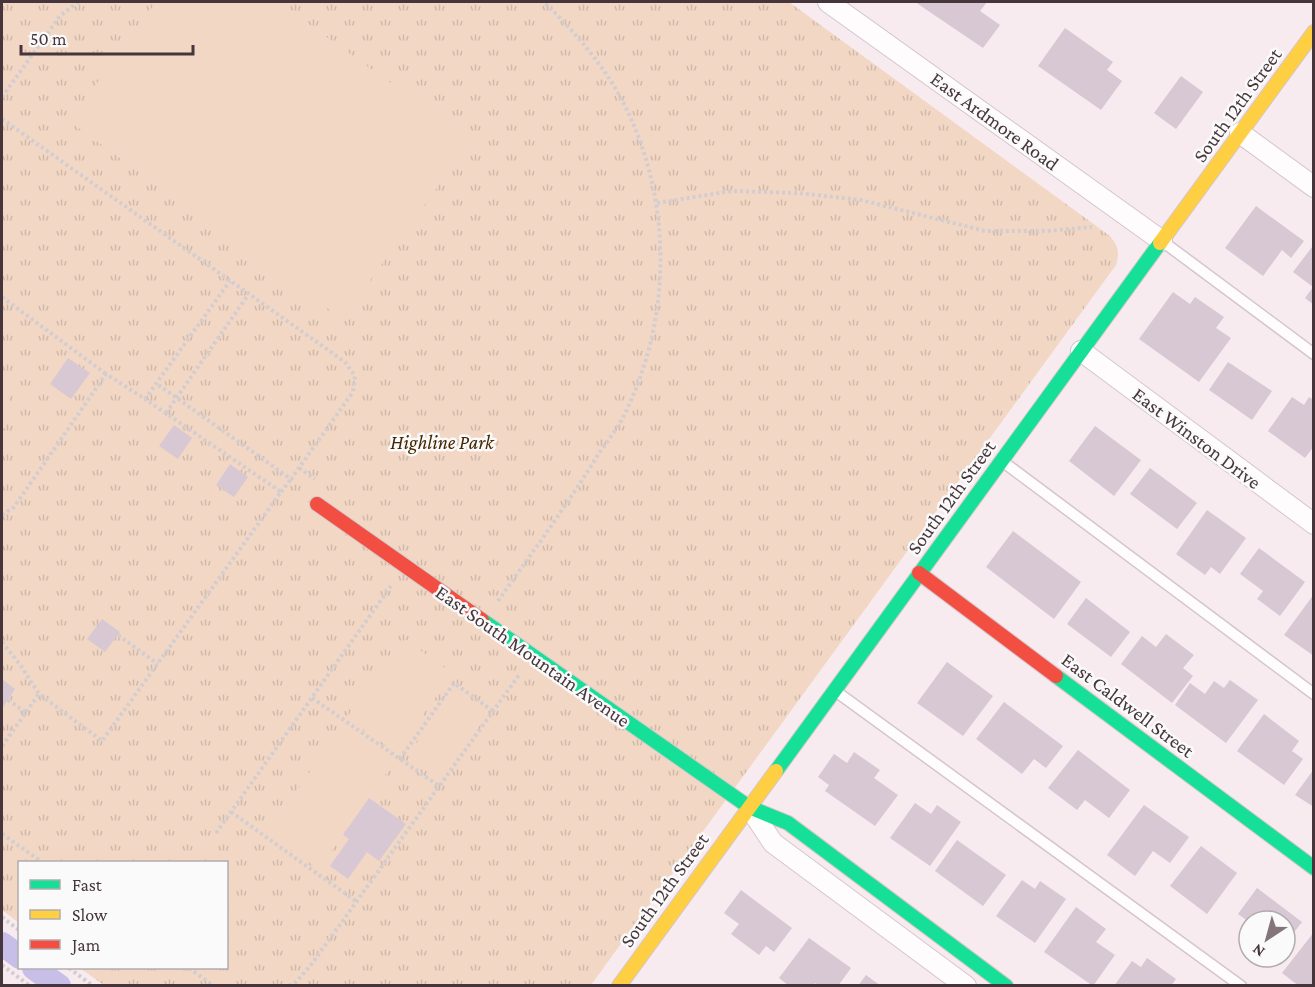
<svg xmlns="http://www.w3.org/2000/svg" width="1315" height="987" font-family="'Crimson Pro',serif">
<defs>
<pattern id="park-tufts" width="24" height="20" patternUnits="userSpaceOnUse" patternTransform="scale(1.5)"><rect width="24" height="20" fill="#f2d7c5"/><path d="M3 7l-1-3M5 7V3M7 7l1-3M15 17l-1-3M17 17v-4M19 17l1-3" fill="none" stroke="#d1b9aa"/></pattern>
</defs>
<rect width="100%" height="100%" fill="#f8ebef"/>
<path fill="url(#park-tufts)" d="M2,2H789L1110,236C1118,246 1120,252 1116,265L591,985L105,986L80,968H226V862H20L19,923L2,910Z"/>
<g fill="#f2d7c5">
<path d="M156,2H278L471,141L342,319L69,121Z"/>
<path d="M2,388L8,392L11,418L2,431Z"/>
<path d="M405,639L453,674L395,752L347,717Z"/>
<path d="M455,690L488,714L444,775L411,751Z"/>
<path d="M342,727L393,764L318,869L267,832Z"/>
</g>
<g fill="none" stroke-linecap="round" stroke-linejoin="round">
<g stroke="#c8bfe8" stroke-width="24">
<path d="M2,944L20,957"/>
<path d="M34,968L59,986"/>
</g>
</g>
<g fill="#d7c8d4">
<path d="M915,2H987L980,11L1000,25L983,48Z"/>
<path d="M1065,28L1113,62L1107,70L1122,81L1101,110L1038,66Z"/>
<path d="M1181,76L1203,92L1176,129L1154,113Z"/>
<path d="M1256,206L1304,241L1291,258L1282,250L1263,276L1225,248Z"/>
<path d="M1312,247L1314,248V305L1305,298L1313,287L1293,272Z"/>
<path d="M1173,292L1190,304L1195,297L1224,317L1216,328L1231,338L1199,382L1139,339Z"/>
<path d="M68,358L90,373L71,399L50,384Z"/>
<path d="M1228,362L1272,391L1252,420L1209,390Z"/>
<path d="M1292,397L1304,405L1309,397L1314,400V446L1305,458L1268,431Z"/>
<path d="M174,425L192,438L178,459L159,446Z"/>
<path d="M1095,426L1141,460L1114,496L1069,461Z"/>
<path d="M230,464L248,477L234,497L216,485Z"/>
<path d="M1150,468L1197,503L1177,529L1130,494Z"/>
<path d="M1207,510L1246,538L1220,574L1211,567L1205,575L1176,554Z"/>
<path d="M1013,531L1081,582L1054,619L986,567Z"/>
<path d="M1259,548L1305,582L1280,616L1257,599L1263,591L1240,574Z"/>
<path d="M1314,594V656L1284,635Z"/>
<path d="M1086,598L1130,632L1111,657L1067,624Z"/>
<path d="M102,619L120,632L105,652L87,639Z"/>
<path d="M1166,634L1194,655L1183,668L1193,676L1172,703L1121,664L1142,636L1156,647Z"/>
<path d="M947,662L993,696L963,736L917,703Z"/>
<path d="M2,679L15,689L2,709Z"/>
<path d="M1230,680L1258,700L1226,743L1175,705L1190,683L1205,694L1214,681L1224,688Z"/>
<path d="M1004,702L1063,746L1046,768L1034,759L1022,774L976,739Z"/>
<path d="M1264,714L1299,741L1292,751L1303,759L1284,785L1237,751Z"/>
<path d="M1078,750L1130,790L1109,818L1085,800L1077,810L1048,788Z"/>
<path d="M854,752L880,770L874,778L898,795L875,826L825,791L829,785L818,777L834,754L847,763Z"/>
<path d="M1314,769V807L1295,795Z"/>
<path d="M369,798L406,824L379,861L367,852L348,879L330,866L349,839L343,835Z"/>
<path d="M915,803L931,814L937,805L961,822L930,866L890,838Z"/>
<path d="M1144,805L1189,837L1170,863L1153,851L1135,876L1107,855Z"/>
<path d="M957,840L1006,875L983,906L935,871Z"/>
<path d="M1201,846L1237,873L1207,914L1170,886Z"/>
<path d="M1022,880L1035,889L1040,881L1066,899L1035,943L996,916Z"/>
<path d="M1257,888L1302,922L1285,944V921L1249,922L1238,914Z"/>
<path d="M741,890L792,928L774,952L766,946L759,955L731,934L739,924L724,913Z"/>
<path d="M1076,907L1106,929L1096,942L1115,955L1093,986L1044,952Z"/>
<path d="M1314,932V986H1299L1282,973Z"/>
<path d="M809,938L851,968L838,986H819L815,983L814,986H789L779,978Z"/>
<path d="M1147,958L1176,979L1171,986H1114L1132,961L1141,967Z"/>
<path d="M866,975L881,986H858Z"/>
</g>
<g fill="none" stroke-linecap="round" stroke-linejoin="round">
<defs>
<g id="lane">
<path d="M1162,241L1314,354"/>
<path d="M1002,461L1314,694"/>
<path d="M834,690L1241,986"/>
</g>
<g id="street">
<path d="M828,2L1162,241"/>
<path d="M1240,133L1314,187"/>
<path d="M1081,351L1314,524"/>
<path d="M749,807L773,843L966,986"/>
</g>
<g id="fast">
<path d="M482,620L749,807L788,823L1006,986"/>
<path d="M1056,676L1314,868"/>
<path d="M776,771L1160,243"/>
</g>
<g id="slow">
<path d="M1160,243L1314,32"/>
<path d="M619,986L776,771"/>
</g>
<g id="jam">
<path d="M317,504L482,620"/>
<path d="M919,573L1056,676"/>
</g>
</defs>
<use href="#lane" stroke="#d4c7cb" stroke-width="13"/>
<use href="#street" stroke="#d4c7cb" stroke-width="22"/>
<use href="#fast" stroke="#d4c7cb" stroke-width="16"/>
<use href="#slow" stroke="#d4c7cb" stroke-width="16"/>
<use href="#jam" stroke="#d4c7cb" stroke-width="16"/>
<g stroke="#d4cdd0" stroke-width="4" stroke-dasharray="3 3" stroke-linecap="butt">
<path d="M2,97L60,16L78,2"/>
<path d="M2,119L345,362L355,376L353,392L291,479L157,384"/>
<path d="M657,203L732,191L798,193L861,200L985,231H1047L1092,227"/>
<path d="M2,297L106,374"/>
<path d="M166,413L248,295"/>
<path d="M299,468L315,479"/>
<path d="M281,492L291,479"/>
<path d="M2,515L14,507L106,374L145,399L230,281"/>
<path d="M498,601C532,553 567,505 598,455C609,439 622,422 629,405C671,312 671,206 629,114C609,71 577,34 544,2"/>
<path d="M118,635L158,664"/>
<path d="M2,642L21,666L39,694L102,741L281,492L145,399"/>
<path d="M312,698L439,786"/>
<path d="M8,700L25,712"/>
<path d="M2,746L39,694"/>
<path d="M400,759L454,683L493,711"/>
<path d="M231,812L357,902"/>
<path d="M216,833L391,586"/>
<path d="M2,834L42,862"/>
<path d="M2,917L20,931"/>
<path d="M2,965L30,986"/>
<path d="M69,968L93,986"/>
<path d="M189,968L214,986"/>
<path d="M289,986L296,982L311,965L519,675"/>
</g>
<use href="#lane" stroke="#fefcfd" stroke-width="10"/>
<use href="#street" stroke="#fefcfd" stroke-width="20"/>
<use href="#fast" stroke="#16e098" stroke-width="14"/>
<use href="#slow" stroke="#ffcf43" stroke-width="14"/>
<use href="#jam" stroke="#f24e42" stroke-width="14"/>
</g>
<g text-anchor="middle" stroke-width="5" stroke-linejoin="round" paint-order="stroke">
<g font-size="20" fill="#46363b" stroke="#fafafa">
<text transform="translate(1237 105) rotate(-54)" y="7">South 12th Street</text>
<text transform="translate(995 121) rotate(36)" y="7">East Ardmore Road</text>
<text transform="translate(1197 438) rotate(37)" y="7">East Winston Drive</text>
<text transform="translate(951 497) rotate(-54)" y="7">South 12th Street</text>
<text transform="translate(533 656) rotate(35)" y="7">East South Mountain Avenue</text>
<text transform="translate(1128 705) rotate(37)" y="7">East Caldwell Street</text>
<text transform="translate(664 890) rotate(-54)" y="7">South 12th Street</text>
</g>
<g font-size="20" font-style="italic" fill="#452601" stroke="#fafafa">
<text x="442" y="449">Highline Park</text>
</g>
</g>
<rect width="1315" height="987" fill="none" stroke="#46363b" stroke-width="6"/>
<rect x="18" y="861" width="210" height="108" fill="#fafafa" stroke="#b2acae" stroke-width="1.5"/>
<rect x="30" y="880" width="30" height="9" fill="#16e098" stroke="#b2acae" stroke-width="1.5"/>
<text x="72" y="891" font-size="18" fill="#46363b">Fast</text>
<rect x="30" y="910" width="30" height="9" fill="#ffcf43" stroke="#b2acae" stroke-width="1.5"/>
<text x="72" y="921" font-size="18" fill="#46363b">Slow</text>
<rect x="30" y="940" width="30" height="9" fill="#f24e42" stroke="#b2acae" stroke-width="1.5"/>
<text x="72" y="951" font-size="18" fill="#46363b">Jam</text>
<g transform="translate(1267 939) rotate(216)"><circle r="28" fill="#fafafa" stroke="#b2acae" stroke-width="1.5"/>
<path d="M0-4.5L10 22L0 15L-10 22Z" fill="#84757a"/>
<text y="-9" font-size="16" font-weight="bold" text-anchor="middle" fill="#46363b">N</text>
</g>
<path d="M21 45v9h172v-9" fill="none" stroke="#46363b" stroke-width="3"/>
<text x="30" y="45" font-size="18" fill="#46363b" stroke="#fafafa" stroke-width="4.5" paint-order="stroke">50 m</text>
</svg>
